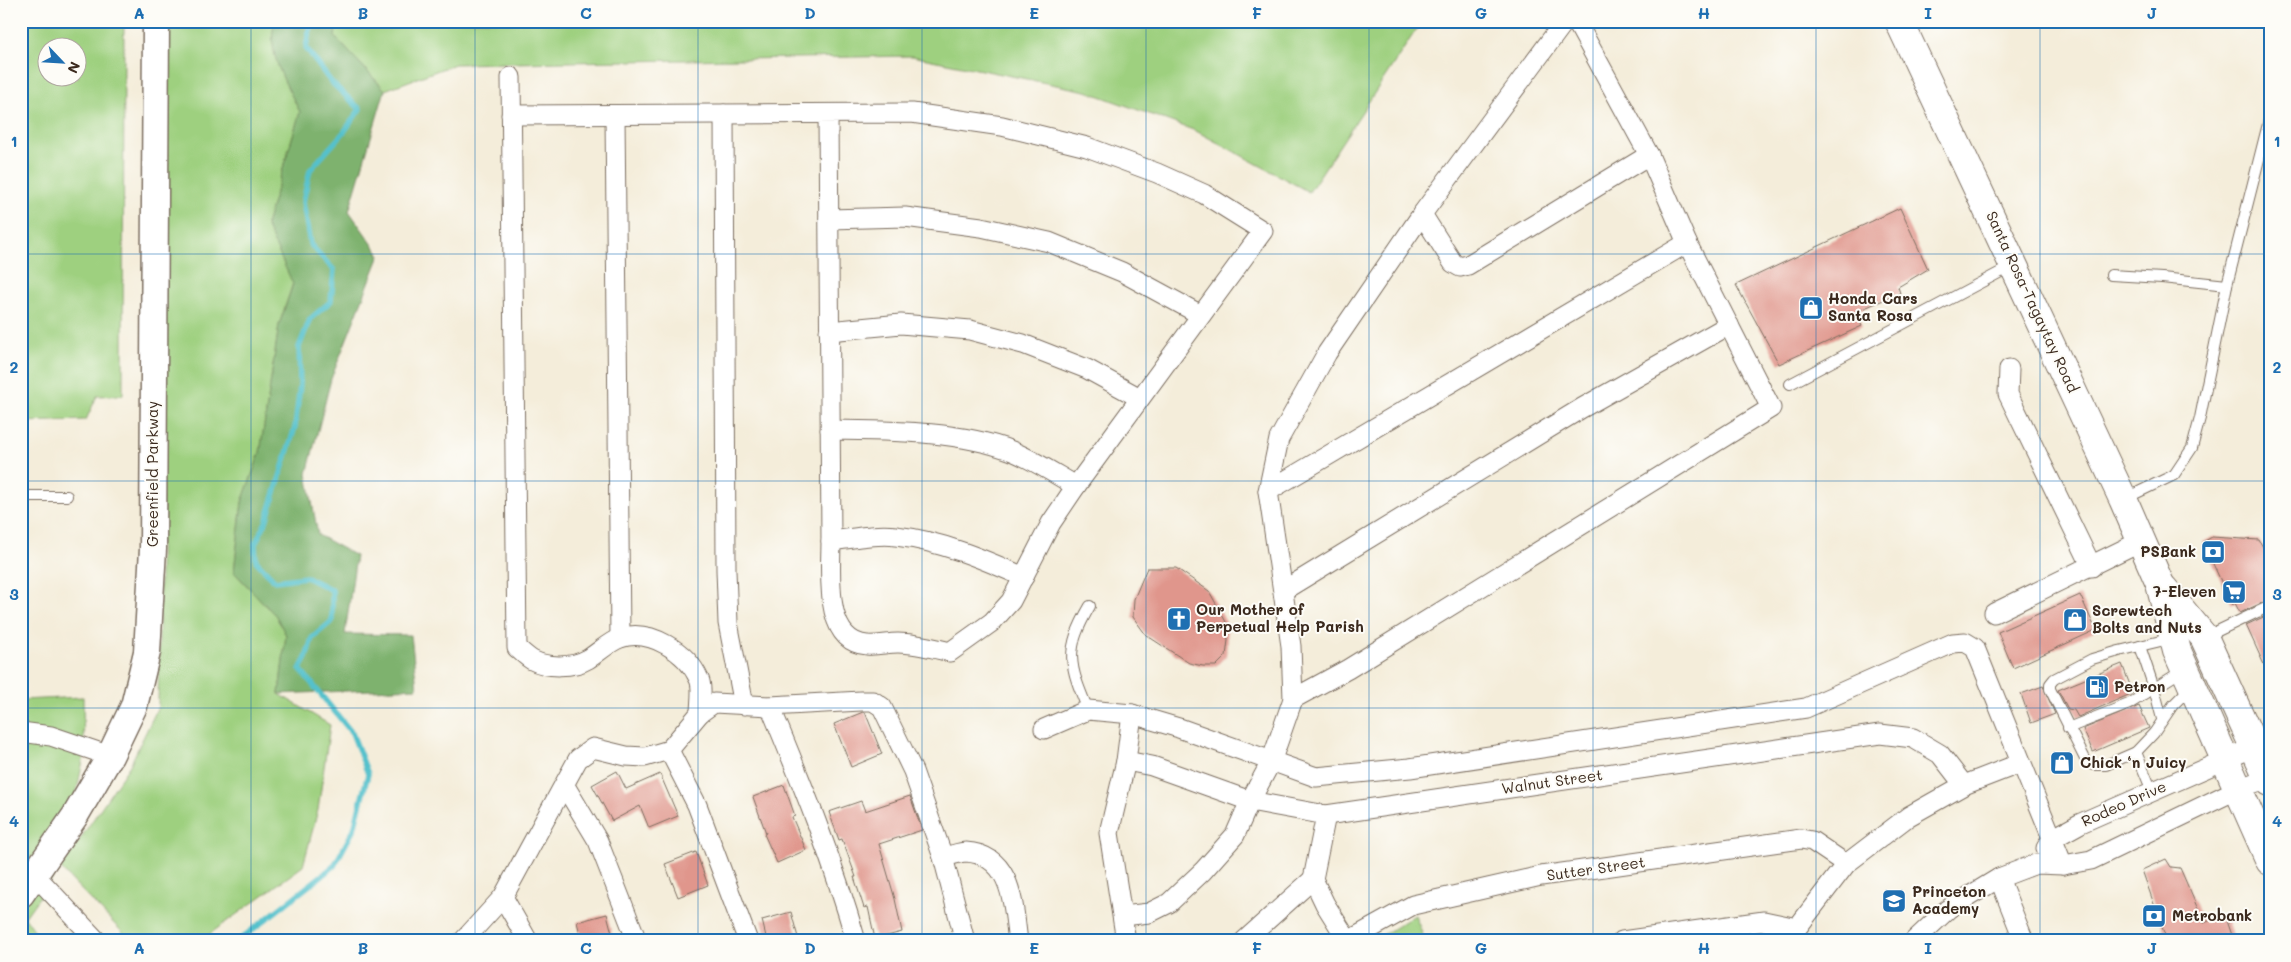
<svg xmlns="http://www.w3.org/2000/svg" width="2291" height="962" font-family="Mali,sans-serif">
<rect width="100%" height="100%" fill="#fdfcf7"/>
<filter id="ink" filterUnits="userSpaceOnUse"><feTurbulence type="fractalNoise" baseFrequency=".02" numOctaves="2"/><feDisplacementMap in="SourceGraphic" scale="10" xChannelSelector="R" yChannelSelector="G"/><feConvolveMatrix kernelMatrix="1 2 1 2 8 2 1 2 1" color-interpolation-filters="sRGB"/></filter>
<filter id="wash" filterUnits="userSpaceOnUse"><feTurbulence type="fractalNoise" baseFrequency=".0096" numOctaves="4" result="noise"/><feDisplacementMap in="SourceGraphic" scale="20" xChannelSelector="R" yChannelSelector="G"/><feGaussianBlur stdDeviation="1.12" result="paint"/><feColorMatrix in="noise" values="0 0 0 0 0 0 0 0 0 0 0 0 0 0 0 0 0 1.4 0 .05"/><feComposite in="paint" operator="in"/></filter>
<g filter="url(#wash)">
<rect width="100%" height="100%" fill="#f4edda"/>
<g fill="#9ed07f" stroke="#6c7d4e" fill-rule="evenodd">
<path d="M21,21H124L123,395L97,396L86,420L21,422ZM48,48H78V78H48Z"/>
<path d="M168,21H275C266,52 287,85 300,112L266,225L293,283L279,325L260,453L242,502L234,572L276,616L286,635L279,694L330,725L318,810L303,866L200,941H131L60,868L25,917L42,941H21V700L83,697L84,756L61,867L130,765L158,707Z"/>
<path d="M337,21H1422L1309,192L1196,131L1086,91L912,56L455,64L385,90L335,37Z"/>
<path d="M1415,915L1425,941H1373Z"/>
</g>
<path fill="#7eb26e" stroke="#5c6e46" d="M275,21H337L335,37L385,90L349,211L380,255L331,379L307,474L318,535L356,556L345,634L411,635L417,688L279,694L286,635L276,616L234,572L242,502L260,453L279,325L293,284L266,225L300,112C287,85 265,52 275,21Z"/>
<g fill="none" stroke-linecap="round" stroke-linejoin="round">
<path stroke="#54c1cc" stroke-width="5.5" d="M238,941L334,866L354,829L368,774L352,733L300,669L306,658L312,638L332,621V590L306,577L275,581L256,561L255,544L266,522L295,427L300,385L299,347L310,319L331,301L334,270L310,244L303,202L310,170L344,132L360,109L331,82L306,48L311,21"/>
</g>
<g id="blocks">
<g fill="#e0968c">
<path d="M1900,208L1928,269L1898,287L1900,293L1855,312L1862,326L1779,364L1736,285Z"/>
<path d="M2212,537L2259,540L2270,560V599L2240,613L2235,603L2232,605L2203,542Z"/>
<path d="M1147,568H1176L1209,591L1226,622L1228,640L1226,656L1216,666H1203L1189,663L1146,635L1133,617L1134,599Z"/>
<path d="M2080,595L2096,630L2013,668L1998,632Z"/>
<path d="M2270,614V678L2246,625Z"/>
<path d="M2122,664L2133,693L2078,717L2074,710L2068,709L2058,690Z"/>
<path d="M2043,686L2055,714L2031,723L2021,694Z"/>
<path d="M2139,706L2149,728L2093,752L2083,729Z"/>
<path d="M863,712H865L882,754L851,767L834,724Z"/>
<path d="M617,771L626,789L660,774L678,816L649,828L640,806L612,821L592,785Z"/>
<path d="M784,785L795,816L792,817L806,850L777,863L764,834L766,833L753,797Z"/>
<path d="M910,796L922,830L879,844L895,899L902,932L875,939L868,907L864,908L854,877H856L842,839L839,840L829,812L861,801L865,811Z"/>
<path d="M696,852L708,885L678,897L665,864Z"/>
<path d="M2166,859L2171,867L2180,868L2204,923L2225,915L2234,941H2167L2142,870Z"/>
<path d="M791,912L799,941H767L762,920Z"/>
<path d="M607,914L614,941H582L577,922Z"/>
</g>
</g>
</g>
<g filter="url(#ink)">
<use href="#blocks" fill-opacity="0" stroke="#7c6e60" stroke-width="1"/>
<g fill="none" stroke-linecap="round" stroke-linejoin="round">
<defs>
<g id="lane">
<path d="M2111,275L2162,278L2227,285"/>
<path d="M1790,384L2012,266"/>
<path d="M21,496H67"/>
<path d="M2124,499L2174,475L2192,448L2200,418L2227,285L2270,116"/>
<path d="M2205,637L2270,606"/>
<path d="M2173,638L2119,651L2092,659L2054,679L2050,684V689L2086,761L2093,765H2106L2136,752L2154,733L2173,705L2191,687"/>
<path d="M2140,646L2154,688L2162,719"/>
<path d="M1088,710C1069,664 1064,651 1090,606"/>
<path d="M2068,728L2129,704L2185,669"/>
<path d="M2136,752L2152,791"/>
</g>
<g id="street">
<path d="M511,77L517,648C522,652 527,657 532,660C547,668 573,668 588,659C598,653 609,642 620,638C650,628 687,652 699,679C703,687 700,704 700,713"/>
<path d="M724,114L726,570L728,623L744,705"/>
<path d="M511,115L912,113L1002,126L1087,147L1157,173L1204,194L1263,231L1076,486L1051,523L1011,601L992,622L950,652C933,648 915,643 898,643C887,643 877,646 867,645C823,642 831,572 831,541L828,114"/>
<path d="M615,115L620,638"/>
<path d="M1422,214L1453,263L1460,267L1468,265L1649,155"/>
<path d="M829,219L905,217L981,227L1049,242L1122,272L1201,315"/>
<path d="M829,331L901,324L970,330L1023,344L1087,369L1140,398"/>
<path d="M2009,369L2008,394L2092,567"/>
<path d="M830,430C887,431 958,430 1012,451C1034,460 1055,474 1076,486"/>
<path d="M1268,491L1687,243"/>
<path d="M831,541C851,539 876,533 896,536C941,541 983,559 1024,577"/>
<path d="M1284,590L1582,408L1729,325"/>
<path d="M1994,613L2141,541"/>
<path d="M1293,699L1348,669L1771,408L1687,243L1649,155L1576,21"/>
<path d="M770,706C802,783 833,860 856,941"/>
<path d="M1044,729L1088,710L1132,714L1179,728L1316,777L1410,768L1806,708L1953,643L1965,642L1975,648L2063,865"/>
<path d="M21,732L51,736L110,756"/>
<path d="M669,750L697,805L748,941"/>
<path d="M1126,761L1152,766L1250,801L1326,815L1880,734L1913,738L1940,754L1964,785"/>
<path d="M565,786L598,841L637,941"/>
<path d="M1326,815L1313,879L1325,904L1348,941"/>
<path d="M2046,848L2052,839L2081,823L2270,740"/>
<path d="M943,857C951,856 959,852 966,852C1013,855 1013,906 1018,941"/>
<path d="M35,875L97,941"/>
<path d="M1999,878L2024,941"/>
<path d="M503,897L528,941"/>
<path d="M1123,916L1149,913L1169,903L1203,871L1235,835L1250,801L1271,762L1293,699L1291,646L1268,491L1279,439L1327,353L1422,214L1565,21"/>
<path d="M463,941L503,897L578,759L593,748L626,756L645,757L669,750L700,713L714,703L770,706L861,701H873L882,707L913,771L943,857L965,941"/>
<path d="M1126,941L1109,833L1126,761L1132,714"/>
<path d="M1244,941L1313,879"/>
<path d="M1348,941L1413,905L1541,876L1801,839L1812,841L1846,864"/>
<path d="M1622,941L1764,921L1797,928"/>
<path d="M1790,941L1797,928L1846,864L1909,816L1964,785L2021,763"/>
<path d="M1914,941L1948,909L1999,878L2036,864L2063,865L2091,860L2238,789L2270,777"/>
</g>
<path id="secondary" d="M21,894L75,816L110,756L134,706L147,652L153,549L156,21"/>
<g id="primary">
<path d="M1899,21L2123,499L2160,584L2177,651L2270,861"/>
<path d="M2164,589L2204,637L2270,782"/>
</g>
</defs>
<use href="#lane" stroke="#7c6e60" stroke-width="12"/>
<use href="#street" stroke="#7c6e60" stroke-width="21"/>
<use href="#secondary" stroke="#7c6e60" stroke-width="29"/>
<use href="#primary" stroke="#7c6e60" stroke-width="30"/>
<use href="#lane" stroke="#fff" stroke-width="10"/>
<use href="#street" stroke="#fff" stroke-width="19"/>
<use href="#secondary" stroke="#fff" stroke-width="26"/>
<use href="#primary" stroke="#fff" stroke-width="28"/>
</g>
</g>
<path fill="none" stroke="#1f6fb2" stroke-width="1" stroke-opacity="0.55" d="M251,21V941M475,21V941M698,21V941M922,21V941M1146,21V941M1369,21V941M1593,21V941M1816,21V941M2040,21V941M21,254H2270M21,481H2270M21,708H2270"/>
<defs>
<symbol id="shop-square" viewBox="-11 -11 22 22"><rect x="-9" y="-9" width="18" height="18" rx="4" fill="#1f6fb2" stroke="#fdfcf7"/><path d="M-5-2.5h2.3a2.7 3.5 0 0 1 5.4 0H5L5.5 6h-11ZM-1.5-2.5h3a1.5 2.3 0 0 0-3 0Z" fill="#fff"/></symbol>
<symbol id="bank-square" viewBox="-11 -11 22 22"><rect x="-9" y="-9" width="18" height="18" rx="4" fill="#1f6fb2" stroke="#fdfcf7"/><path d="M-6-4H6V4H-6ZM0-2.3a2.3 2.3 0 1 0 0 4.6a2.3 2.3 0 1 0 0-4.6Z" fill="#fff"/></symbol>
<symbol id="supermarket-square" viewBox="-11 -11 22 22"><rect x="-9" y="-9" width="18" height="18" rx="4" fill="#1f6fb2" stroke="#fdfcf7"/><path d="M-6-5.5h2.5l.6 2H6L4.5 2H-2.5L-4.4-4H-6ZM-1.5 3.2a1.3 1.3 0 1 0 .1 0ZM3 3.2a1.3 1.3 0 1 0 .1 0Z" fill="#fff"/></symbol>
<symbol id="church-square" viewBox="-11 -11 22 22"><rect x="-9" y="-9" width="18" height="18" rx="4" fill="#1f6fb2" stroke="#fdfcf7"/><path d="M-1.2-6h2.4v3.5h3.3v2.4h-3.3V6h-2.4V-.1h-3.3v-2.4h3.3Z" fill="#fff"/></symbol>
<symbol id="fuel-square" viewBox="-11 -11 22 22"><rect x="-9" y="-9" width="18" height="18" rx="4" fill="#1f6fb2" stroke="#fdfcf7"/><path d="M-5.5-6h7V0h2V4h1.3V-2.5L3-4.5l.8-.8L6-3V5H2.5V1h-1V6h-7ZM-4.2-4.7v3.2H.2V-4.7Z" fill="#fff"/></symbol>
<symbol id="school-square" viewBox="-11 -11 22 22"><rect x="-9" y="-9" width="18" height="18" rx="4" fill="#1f6fb2" stroke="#fdfcf7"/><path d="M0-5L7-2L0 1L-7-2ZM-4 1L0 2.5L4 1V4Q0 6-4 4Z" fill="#fff"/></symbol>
</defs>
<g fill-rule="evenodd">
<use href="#shop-square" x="1797" y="294" width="28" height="28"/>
<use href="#bank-square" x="2199" y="538" width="28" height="28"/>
<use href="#supermarket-square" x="2220" y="578" width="28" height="28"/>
<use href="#church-square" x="1165" y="605" width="28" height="28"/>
<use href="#shop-square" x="2061" y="606" width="28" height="28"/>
<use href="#fuel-square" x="2083" y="673" width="28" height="28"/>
<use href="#shop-square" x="2048" y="749" width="28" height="28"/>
<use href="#school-square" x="1880" y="887" width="28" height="28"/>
<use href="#bank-square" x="2140" y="902" width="28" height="28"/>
</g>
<g text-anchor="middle" stroke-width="4" stroke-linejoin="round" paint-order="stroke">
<g font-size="15" font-weight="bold" fill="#3b2a1e" stroke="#fdfcf7" text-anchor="start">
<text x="1828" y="304">Honda Cars<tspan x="1828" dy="17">Santa Rosa</tspan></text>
<text x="2196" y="557" text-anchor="end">PSBank</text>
<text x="2216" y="597" text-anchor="end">7-Eleven</text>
<text x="1196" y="615">Our Mother of<tspan x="1196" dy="17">Perpetual Help Parish</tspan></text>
<text x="2092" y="616">Screwtech<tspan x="2092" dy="17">Bolts and Nuts</tspan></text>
<text x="2114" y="692">Petron</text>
<text x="2080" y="768">Chick ‘n Juicy</text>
<text x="1912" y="897">Princeton<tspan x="1912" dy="17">Academy</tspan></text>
<text x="2172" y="921">Metrobank</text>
</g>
<g font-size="15" fill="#3b2a1e" stroke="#fdfcf7">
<text transform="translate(2032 302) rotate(65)" y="5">Santa Rosa-Tagaytay Road</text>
<text transform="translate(153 474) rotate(-90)" y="5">Greenfield Parkway</text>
<text transform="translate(1552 782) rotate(-8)" y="5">Walnut Street</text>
<text transform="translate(2124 804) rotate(-24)" y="5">Rodeo Drive</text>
<text transform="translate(1596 869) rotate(-8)" y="5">Sutter Street</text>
</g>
</g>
<rect width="2291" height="962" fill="none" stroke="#fdfcf7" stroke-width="55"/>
<g transform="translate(62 62) rotate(115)"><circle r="24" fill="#fdfcf7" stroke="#afa8a0"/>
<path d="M0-4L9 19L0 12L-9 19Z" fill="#1f6fb2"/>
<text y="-8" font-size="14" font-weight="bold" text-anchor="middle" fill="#3b2a1e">N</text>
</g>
<rect x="28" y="28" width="2236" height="906" fill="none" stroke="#1f6fb2" stroke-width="2"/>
<g font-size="16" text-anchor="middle" font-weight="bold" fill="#1f6fb2">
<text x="139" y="19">A</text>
<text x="363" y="19">B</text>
<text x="586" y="19">C</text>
<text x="810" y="19">D</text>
<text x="1034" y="19">E</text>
<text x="1257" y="19">F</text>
<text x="1481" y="19">G</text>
<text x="1704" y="19">H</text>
<text x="1928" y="19">I</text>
<text x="2152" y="19">J</text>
<text x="14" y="147">1</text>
<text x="2277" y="147">1</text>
<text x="14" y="373">2</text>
<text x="2277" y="373">2</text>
<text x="14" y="600">3</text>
<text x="2277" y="600">3</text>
<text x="14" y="827">4</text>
<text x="2277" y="827">4</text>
<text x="139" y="954">A</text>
<text x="363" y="954">B</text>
<text x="586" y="954">C</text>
<text x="810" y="954">D</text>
<text x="1034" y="954">E</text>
<text x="1257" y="954">F</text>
<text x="1481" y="954">G</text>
<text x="1704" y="954">H</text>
<text x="1928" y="954">I</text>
<text x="2152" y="954">J</text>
</g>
</svg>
